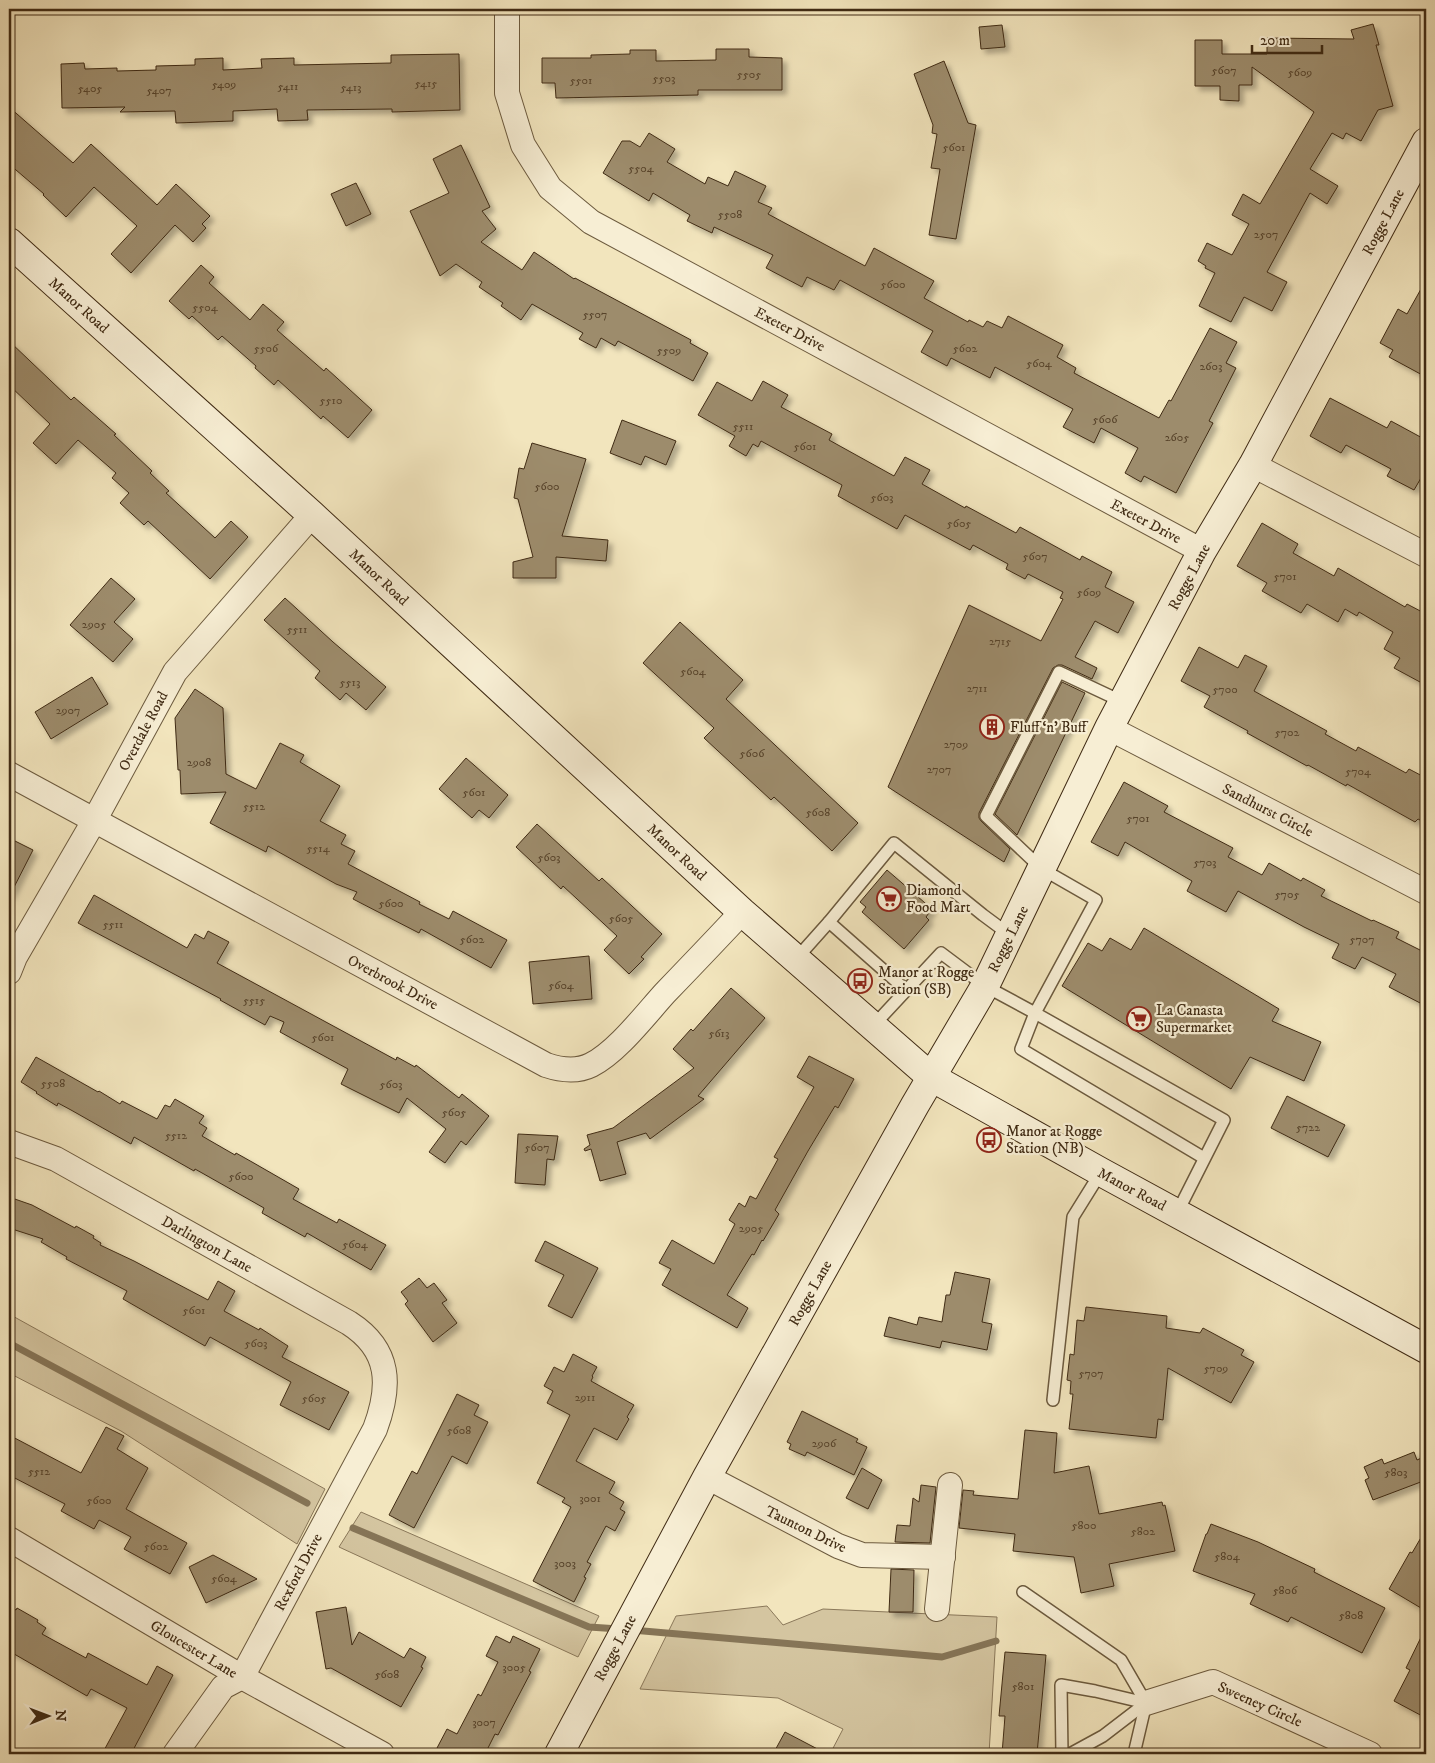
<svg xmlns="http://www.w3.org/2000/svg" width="1435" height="1763" font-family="'IM FELL DW Pica',serif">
<defs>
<filter id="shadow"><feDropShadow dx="4.5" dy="4.5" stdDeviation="2.5" flood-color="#0004"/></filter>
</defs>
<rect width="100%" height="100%" fill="#f2e5bd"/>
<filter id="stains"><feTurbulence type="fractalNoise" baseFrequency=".004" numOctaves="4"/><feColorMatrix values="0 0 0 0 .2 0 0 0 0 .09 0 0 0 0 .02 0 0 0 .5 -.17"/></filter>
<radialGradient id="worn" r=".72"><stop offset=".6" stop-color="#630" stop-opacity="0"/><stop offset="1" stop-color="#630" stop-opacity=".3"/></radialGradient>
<g fill="#d4c5a0" stroke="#8a785a">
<path d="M9,1314L325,1489L297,1544L121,1431L9,1373Z"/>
<path d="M361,1512L599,1616L578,1657L339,1547Z"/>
<path d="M767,1606L783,1625L823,1609L997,1617L989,1754H830L843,1729L778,1698L640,1689L676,1616Z"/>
</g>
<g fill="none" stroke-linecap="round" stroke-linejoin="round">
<g stroke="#867557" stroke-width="7">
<path d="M9,1343L307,1503"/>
<path d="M353,1528L589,1627L619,1629"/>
<path d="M632,1630L942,1657L996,1641"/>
</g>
</g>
<g fill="#9d8c6c" stroke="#402b14" filter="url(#shadow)">
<path d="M1373,24L1379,45H1376L1393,106L1378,110L1361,141L1346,133L1343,139L1332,133L1310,169L1338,186L1327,204L1310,193L1267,272L1287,282L1272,311L1244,297L1231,322L1199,306L1215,273L1205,268L1206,266L1198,261L1207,243L1232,255L1249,224L1232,215L1243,194L1260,204L1314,112L1252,67V85H1239V101L1220,100V86H1195V40H1222V54H1267V38L1354,39L1351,30Z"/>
<path d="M1002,25L1005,47L981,49L979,27Z"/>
<path d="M716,49H749V57L782,58V90H698V95L556,98L555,83H542V58H591V55L630,54V50H656V61L716,60Z"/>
<path d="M459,54L460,110L392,112V109L307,110L308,120L278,121L277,109L233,111V121L176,123L175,111L120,112L125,107L62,108L61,64L84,63L85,69L117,68V71L156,70V66L195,65V59L223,58V70L262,68L261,59L294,58V65L391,63V55Z"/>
<path d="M944,61L968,123L976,125L956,239L929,235L940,169L931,168L937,134L932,133L933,125L914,74Z"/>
<path d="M9,107L73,163L91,144L157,205L176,184L210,216L202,224L206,228L193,242L175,225L131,273L111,254L137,226L94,187L66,217L43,195L44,194L9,164Z"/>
<path d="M649,133L675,149L667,162L705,184L708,177L728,186L735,171L766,186L758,202L772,208L768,214L865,266L874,248L934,281L924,298L968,322L969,320L983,327L987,321L1002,328L1008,316L1063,345L1057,357L1076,368L1074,373L1159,418L1169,400L1171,401L1210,328L1237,342L1226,363L1236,368L1209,421L1213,423L1176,493L1144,476L1141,482L1125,473L1138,448L1101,428L1094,443L1063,427L1073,409L995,367L990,378L951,358L947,366L921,352L933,331L840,280L834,290L807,277L802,287L766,268L773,255L714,227L712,233L687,221L690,215L653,193L649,201L603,173L622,141H630L640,147Z"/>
<path d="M461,145L490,207L482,211L496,229L481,242L522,270L534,252L574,279L575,278L691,340L690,343L708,353L693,381L618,341L615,346L601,338L596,348L579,339L583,333L532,304L521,320L501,306L503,303L479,287L482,282L456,264L440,276L410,211L449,193L433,159Z"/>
<path d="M356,183L371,214L346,226L331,194Z"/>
<path d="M201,265L214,277L209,283L250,320L263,304L284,322L277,330L324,371L326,368L372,410L348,438L323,416L321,419L278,380L274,385L255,368L256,366L222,336L218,340L192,316L189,319L169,301Z"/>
<path d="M1426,280V377L1389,357L1393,350L1380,343L1398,309L1407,314Z"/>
<path d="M9,341L71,400L74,397L116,434L114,435L152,471L150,473L169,491L166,493L215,538L231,521L248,537L210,579L148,521L144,525L120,503L129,493L112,478L116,473L78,440L56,464L33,443L50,424L9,385Z"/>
<path d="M763,381L788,395L781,407L832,434L829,440L894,476L905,457L930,470L922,484L965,508L966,506L1016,533L1020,527L1080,560L1082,556L1112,572L1105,587L1134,602L1118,633L1095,621L1075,657L1097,668L1092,679L1062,665H1058L1053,668L979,813V818L981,821L1010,849L1004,862L888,787L969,605L1041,641L1063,599L1060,598L1063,592L1028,574L1025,579L1006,569L1008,564L973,545L970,550L905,515L897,529L838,496L842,485L761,441L758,447L753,444L746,456L729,446L735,436L698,415L717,382L752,401Z"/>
<path d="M1330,398L1387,428L1391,421L1426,440V481L1421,478L1414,490L1387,476L1391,469L1346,445L1341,453L1310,436Z"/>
<path d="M622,420L676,441L666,465L645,456L641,465L610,453Z"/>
<path d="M532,443L586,459L562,536L608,540L606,561L556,557V578H513V562L533,557L518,499L514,498L519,468L524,469Z"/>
<path d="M1262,523L1298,544L1293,553L1334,576L1338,568L1405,607L1407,604L1426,614V670L1420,682L1394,668L1400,658L1384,649L1393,632L1359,612L1357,616L1345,609L1338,622L1307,604L1301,613L1262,591L1267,583L1237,566Z"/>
<path d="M111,578L135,599L114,622L133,639L113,662L70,625Z"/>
<path d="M285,598L333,642L386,687L366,710L346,693L340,700L315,678L320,671L264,620Z"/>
<path d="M680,622L743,680L726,699L858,823L832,851L774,797L771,800L704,738L714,728L643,663Z"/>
<path d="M1199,647L1238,668L1245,655L1267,666L1254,691L1327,731L1325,734L1356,751L1358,747L1406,773L1409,769L1426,778V823L1418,819L1415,822L1347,784L1346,786L1308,765L1307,766L1247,733L1248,731L1204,707L1210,696L1181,681Z"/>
<path d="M92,677L108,704L51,739L35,712Z"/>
<path d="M1062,682L1085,693L1017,835L995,814Z"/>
<path d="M195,689L223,708L226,774L256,789L280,743L304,755L300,762L340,786L320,821L346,835L341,844L355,851L348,864L420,902L419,904L449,919L453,911L507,940L491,968L421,929L419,933L353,899L357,892L336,884L268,846L266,852L210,823L226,792L181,794L180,770H178L175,718Z"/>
<path d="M466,758L508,795L489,818L479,810L472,818L439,789Z"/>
<path d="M1124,782L1168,806L1164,812L1233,848L1228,857L1262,875L1269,863L1301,881L1303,878L1325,890L1321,896L1372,921L1373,920L1399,932L1396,938L1426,953V1006L1389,987L1396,974L1362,957L1355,969L1332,958L1339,944L1304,927L1238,891L1226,912L1187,891L1192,881L1125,842L1118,856L1091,842Z"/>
<path d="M537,824L599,881L602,878L662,934L641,957L644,959L629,974L604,950L617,936L563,886L561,889L516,847Z"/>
<path d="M9,838L33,850L9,897Z"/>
<path d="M887,870L932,909L926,917L929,920L904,949L862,912L866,907L860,902Z"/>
<path d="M94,895L187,948L195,934L204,939L208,931L229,942L217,963L396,1060L397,1057L415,1067L416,1065L459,1098L462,1094L489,1116L466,1145L461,1141L445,1163L429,1152L446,1129L407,1098L399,1113L341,1084L348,1069L280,1032L284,1022L270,1016L265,1025L220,1000L221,999L78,923Z"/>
<path d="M1144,928L1279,1009L1272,1021L1321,1042L1304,1081L1250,1057L1231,1089L1062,986L1088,943L1102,951L1110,938L1131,950Z"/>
<path d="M589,956L592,999L533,1004L529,962Z"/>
<path d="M731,988L765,1018L698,1096L704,1099L650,1139L646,1133L617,1142L626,1174L600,1181L591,1149L585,1151L584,1149L590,1145L587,1135L613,1128L694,1068L673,1049L691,1029L693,1031Z"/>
<path d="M809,1056L854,1079L838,1108L835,1106L808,1151L775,1210L779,1214L763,1241L762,1240L754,1255L752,1254L727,1295L748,1308L737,1328L662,1285L671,1269L659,1263L672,1240L714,1264L735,1224L729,1220L739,1203L745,1207L750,1196L756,1199L778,1159L774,1157L814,1087L797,1077Z"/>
<path d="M36,1057L98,1092L99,1091L120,1104L122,1101L157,1119L165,1105L170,1107L175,1099L204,1116L199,1123L207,1128L202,1136L235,1155L236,1153L252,1162L299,1189L293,1199L337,1223L339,1219L386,1245L371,1270L307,1233L305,1237L262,1213L264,1208L195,1169L194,1171L134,1137L131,1144L71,1110L58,1103L57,1106L36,1093L37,1092L21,1082Z"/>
<path d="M1287,1096L1345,1125L1328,1157L1271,1128Z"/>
<path d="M518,1134L558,1136L554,1160L547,1159L545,1185L515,1183Z"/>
<path d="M9,1197L32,1205L75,1228L76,1226L94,1236L93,1238L101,1243L100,1245L134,1261L208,1300L218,1281L235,1291L224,1311L259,1330L260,1328L288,1346L282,1357L349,1392L329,1430L280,1405L291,1382L210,1337L205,1346L123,1299L127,1291L66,1259L67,1257L41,1242L43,1239L9,1228Z"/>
<path d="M545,1241L598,1268L572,1318L548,1306L564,1275L535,1261Z"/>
<path d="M955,1272L990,1279L982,1322L992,1324L987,1350L942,1341L940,1348L884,1336L889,1317L917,1325L919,1317L942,1322L946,1295H950Z"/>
<path d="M419,1278L427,1288L434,1283L447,1300L442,1303L457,1323L433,1342L405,1304L408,1301L401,1292Z"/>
<path d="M1086,1307L1167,1316L1166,1328L1200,1333L1203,1328L1244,1350L1241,1355L1254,1362L1231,1403L1168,1368L1163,1420L1158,1419L1156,1438L1069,1429L1073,1394H1070L1071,1381L1067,1380L1070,1354L1074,1355L1077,1320L1084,1321Z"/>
<path d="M573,1354L597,1367L592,1376L593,1377L591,1381L634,1405L627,1417L629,1419L617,1440L594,1428L576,1461L615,1482L609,1493L624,1502L620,1509L625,1512L615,1531L606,1526L587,1562L591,1564L584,1577L586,1578L574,1602L533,1581L571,1507L562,1502L565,1498L537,1483L570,1415L547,1403L553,1391L544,1386L554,1367L564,1372Z"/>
<path d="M457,1394L479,1405L474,1415L488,1422L467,1464L452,1456L414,1528L389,1515L412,1471L417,1474Z"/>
<path d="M802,1411L858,1439L856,1442L867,1447L854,1475L807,1452L805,1456L789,1449L791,1444L787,1442Z"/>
<path d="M106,1427L124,1436L117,1449L148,1468L126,1509L187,1543L170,1574L124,1549L131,1537L99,1520L94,1529L61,1511L65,1504L9,1475V1435L81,1473Z"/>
<path d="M1025,1430L1057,1433L1054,1473L1089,1466L1099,1514L1162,1502L1163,1506L1165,1505L1175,1551L1109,1564L1114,1586L1081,1593L1074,1557L1013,1551L1015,1534L959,1528L963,1490L974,1491L973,1495L1018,1499Z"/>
<path d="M1414,1452L1417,1460L1426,1456V1480L1373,1500L1365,1480L1369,1478L1364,1467L1382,1459L1384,1464Z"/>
<path d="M862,1468L882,1480L868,1509L846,1498Z"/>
<path d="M921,1485L936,1487L930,1543L895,1542L897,1525L910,1526L913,1498L919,1502Z"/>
<path d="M1211,1524L1258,1542L1315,1569L1314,1572L1385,1608L1362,1653L1291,1617L1288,1622L1250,1604L1255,1594L1193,1571L1206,1534H1207Z"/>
<path d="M1426,1529V1611L1389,1589L1410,1552L1412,1553Z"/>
<path d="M213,1555L228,1563L257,1579L206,1603L189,1567Z"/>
<path d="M891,1569L914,1570L913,1612H889Z"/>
<path d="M9,1606L16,1610L17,1608L38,1620L37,1622L46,1628L42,1634L86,1658L88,1653L147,1685L157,1666L173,1675L131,1754H102L127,1708L91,1689L87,1696L9,1651Z"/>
<path d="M346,1607L352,1645L359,1632L404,1658L410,1648L426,1657L421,1667L423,1668L401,1707L331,1668L326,1669L316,1612Z"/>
<path d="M1426,1627V1718L1394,1701L1410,1670L1406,1668Z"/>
<path d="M496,1636L510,1643L513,1636L540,1649L529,1671L531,1672L498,1735L495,1734L487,1750L495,1754H446L447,1753L437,1748L447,1729L457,1734L478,1694L481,1696L498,1662L486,1656Z"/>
<path d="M1005,1652L1046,1655L1037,1754H1002L1005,1716H999Z"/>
<path d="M785,1732L827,1754H773Z"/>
</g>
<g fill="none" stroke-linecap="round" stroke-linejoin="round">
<defs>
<g id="lane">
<path d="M1123,702L1059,672L986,816L1042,869L1096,900L1035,1013L1224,1120L1177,1213"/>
<path d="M829,922L894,843L983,915L1010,935"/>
<path d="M796,959L829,922L906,990"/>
<path d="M873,1026L941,953L985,986L1035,1013L1021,1049L1204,1158"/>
<path d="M1053,1400L1073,1217L1101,1172"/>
<path d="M1023,1592L1121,1660L1146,1703L1134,1754"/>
<path d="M1062,1754L1061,1685L1095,1691L1146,1703"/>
<path d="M1070,1754L1103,1736L1146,1703"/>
</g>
<g id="street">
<path d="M507,9V93L523,145L550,188L591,222L1202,551"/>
<path d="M1253,465L1426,555"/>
<path d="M1109,728L1426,892"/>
<path d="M9,774L546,1065C561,1070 577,1072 591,1065C617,1052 645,1015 665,993C691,966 717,939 742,912"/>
<path d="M9,972L15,957L94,821L175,672L312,515"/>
<path d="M9,1142L56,1159L349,1323C391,1350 391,1386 375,1429L242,1677L223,1687L175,1754"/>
<path d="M707,1477L838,1546L862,1555L943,1557"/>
<path d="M9,1539L242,1677L382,1754"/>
<path d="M937,1609L950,1485"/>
<path d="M1146,1703L1213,1682L1370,1754"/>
</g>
<g id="secondary">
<path d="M9,242L312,515L742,912L931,1077L1101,1172L1426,1349"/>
<path d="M559,1754L707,1477L915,1105L985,986L1109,728L1202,551L1253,465L1426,142"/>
</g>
</defs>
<use href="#lane" stroke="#6c5a3e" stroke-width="14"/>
<use href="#street" stroke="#6c5a3e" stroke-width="26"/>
<use href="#secondary" stroke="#402b14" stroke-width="30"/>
<use href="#lane" stroke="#f7eed4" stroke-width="11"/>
<use href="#street" stroke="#f7eed4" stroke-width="24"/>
<use href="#secondary" stroke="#f7eed4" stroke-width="28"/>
</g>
<defs>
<symbol id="building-ring" viewBox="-11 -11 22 22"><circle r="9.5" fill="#f7eed4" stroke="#8f2418" stroke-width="1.5"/><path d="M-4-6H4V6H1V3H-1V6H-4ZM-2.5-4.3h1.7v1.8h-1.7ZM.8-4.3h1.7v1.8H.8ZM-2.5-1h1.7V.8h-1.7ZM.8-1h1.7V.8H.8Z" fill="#8f2418"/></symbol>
<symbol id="supermarket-ring" viewBox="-11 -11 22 22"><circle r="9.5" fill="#f7eed4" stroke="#8f2418" stroke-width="1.5"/><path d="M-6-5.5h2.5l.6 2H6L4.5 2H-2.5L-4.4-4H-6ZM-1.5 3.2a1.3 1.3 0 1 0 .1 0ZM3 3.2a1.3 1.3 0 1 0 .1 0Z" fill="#8f2418"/></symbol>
<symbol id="bus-ring" viewBox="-11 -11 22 22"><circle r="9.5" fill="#f7eed4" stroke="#8f2418" stroke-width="1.5"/><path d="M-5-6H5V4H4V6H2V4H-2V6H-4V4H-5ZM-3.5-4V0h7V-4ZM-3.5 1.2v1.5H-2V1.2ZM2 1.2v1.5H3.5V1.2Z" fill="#8f2418"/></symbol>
</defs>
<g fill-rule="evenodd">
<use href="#building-ring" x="978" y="713" width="28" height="28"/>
<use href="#supermarket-ring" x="875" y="885" width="28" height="28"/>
<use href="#bus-ring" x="846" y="967" width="28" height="28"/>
<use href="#supermarket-ring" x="1125" y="1005" width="28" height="28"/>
<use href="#bus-ring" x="975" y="1126" width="28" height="28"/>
</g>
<g text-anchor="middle" stroke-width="4.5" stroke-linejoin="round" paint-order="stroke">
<g font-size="12" fill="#57432a">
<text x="1224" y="74">5607</text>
<text x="1300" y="76">5609</text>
<text x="749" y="78">5505</text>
<text x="664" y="82">5503</text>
<text x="581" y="84">5501</text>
<text x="426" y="87">5415</text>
<text x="224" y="88">5409</text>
<text x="288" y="90">5411</text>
<text x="351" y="91">5413</text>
<text x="90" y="92">5405</text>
<text x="159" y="94">5407</text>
<text x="954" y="151">5601</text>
<text x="641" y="172">5504</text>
<text x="730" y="218">5508</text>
<text x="1266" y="238">2507</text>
<text x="893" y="288">5600</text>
<text x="205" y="311">5504</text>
<text x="595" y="318">5507</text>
<text x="266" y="352">5506</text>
<text x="965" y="352">5602</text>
<text x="669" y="354">5509</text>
<text x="1039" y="367">5604</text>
<text x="1211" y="370">2603</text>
<text x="331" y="404">5510</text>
<text x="1105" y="423">5606</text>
<text x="743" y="430">5511</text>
<text x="1177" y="441">2605</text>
<text x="805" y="450">5601</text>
<text x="547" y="490">5600</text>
<text x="882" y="501">5603</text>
<text x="959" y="527">5605</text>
<text x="1035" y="560">5607</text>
<text x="1285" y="580">5701</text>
<text x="1089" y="596">5609</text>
<text x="94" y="628">2905</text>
<text x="297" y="633">5511</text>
<text x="1000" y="645">2715</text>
<text x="693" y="675">5604</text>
<text x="350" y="686">5513</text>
<text x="977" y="692">2711</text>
<text x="1225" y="693">5700</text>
<text x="68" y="714">2907</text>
<text x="1287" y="736">5702</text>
<text x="956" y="748">2709</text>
<text x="752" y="757">5606</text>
<text x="199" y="766">2908</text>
<text x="939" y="773">2707</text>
<text x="1358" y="775">5704</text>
<text x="474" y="796">5601</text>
<text x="254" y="810">5512</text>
<text x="818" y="816">5608</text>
<text x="1138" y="822">5701</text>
<text x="318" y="852">5514</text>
<text x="549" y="861">5603</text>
<text x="1205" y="866">5703</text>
<text x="1287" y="898">5705</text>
<text x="391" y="907">5600</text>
<text x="621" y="922">5605</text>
<text x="113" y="928">5511</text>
<text x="472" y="943">5602</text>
<text x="1362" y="943">5707</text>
<text x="561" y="989">5604</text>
<text x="254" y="1004">5515</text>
<text x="719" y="1037">5613</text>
<text x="323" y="1041">5601</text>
<text x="53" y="1087">5508</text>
<text x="391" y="1088">5603</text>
<text x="454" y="1116">5605</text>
<text x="1308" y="1131">5722</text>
<text x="176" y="1139">5512</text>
<text x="537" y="1151">5607</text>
<text x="241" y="1180">5600</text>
<text x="751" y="1232">2905</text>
<text x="355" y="1248">5604</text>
<text x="194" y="1314">5601</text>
<text x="256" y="1347">5603</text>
<text x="1216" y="1372">5709</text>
<text x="1091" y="1377">5707</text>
<text x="585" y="1401">2911</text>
<text x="314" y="1402">5605</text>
<text x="459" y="1434">5608</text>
<text x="824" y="1447">2906</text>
<text x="39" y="1475">5512</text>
<text x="1396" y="1476">5803</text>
<text x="590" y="1502">3001</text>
<text x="99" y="1504">5600</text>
<text x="1084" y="1529">5800</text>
<text x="1143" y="1535">5802</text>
<text x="156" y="1550">5602</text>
<text x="1227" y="1560">5804</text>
<text x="565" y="1567">3003</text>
<text x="224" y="1582">5604</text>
<text x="1285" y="1594">5806</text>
<text x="1351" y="1619">5808</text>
<text x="514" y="1671">3005</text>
<text x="387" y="1678">5608</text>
<text x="1023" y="1690">5801</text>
<text x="484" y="1726">3007</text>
</g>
<g font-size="15" fill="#402b14" stroke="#f7eed4">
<text transform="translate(1383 222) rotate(-62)" y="5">Rogge Lane</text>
<text transform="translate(79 305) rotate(42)" y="5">Manor Road</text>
<text transform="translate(790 329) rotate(28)" y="5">Exeter Drive</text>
<text transform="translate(1146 521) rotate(28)" y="5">Exeter Drive</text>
<text transform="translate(379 577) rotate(43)" y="5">Manor Road</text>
<text transform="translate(1189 577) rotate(-62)" y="5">Rogge Lane</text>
<text transform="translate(143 731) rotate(-62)" y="5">Overdale Road</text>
<text transform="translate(1268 810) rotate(27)" y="5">Sandhurst Circle</text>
<text transform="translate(677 852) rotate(43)" y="5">Manor Road</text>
<text transform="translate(1008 939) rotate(-64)" y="5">Rogge Lane</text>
<text transform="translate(393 982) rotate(28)" y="5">Overbrook Drive</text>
<text transform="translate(1132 1189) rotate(28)" y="5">Manor Road</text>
<text transform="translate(207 1244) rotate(29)" y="5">Darlington Lane</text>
<text transform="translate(810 1293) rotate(-61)" y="5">Rogge Lane</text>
<text transform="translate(806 1529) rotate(26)" y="5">Taunton Drive</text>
<text transform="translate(298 1572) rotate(-62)" y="5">Rexford Drive</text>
<text transform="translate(615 1648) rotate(-62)" y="5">Rogge Lane</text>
<text transform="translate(194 1649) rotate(31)" y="5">Gloucester Lane</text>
<text transform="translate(1260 1704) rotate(24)" y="5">Sweeney Circle</text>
</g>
<g font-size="15" fill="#402b14" stroke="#f7eed4" text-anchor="start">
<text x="1010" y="732">Fluff ‘n’ Buff</text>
<text x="906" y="895">Diamond<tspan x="906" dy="17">Food Mart</tspan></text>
<text x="878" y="977">Manor at Rogge<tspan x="878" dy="17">Station (SB)</tspan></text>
<text x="1156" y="1015">La Canasta<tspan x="1156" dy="17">Supermarket</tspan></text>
<text x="1006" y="1136">Manor at Rogge<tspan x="1006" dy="17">Station (NB)</tspan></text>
</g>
</g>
<rect width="1435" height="1763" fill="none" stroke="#f2e5bd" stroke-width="30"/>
<rect x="10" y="10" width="1415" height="1743" fill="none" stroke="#402b14" stroke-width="2.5"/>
<rect x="15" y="15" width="1405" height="1733" fill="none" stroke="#402b14"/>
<g transform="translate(48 1716) rotate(89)" stroke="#f7eed4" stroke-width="4" paint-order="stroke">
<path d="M0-4L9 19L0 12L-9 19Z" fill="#402b14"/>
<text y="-8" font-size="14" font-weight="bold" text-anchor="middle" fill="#402b14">N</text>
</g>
<path d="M1252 45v8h70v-8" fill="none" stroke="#402b14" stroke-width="2.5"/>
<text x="1260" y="45" font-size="15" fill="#402b14" stroke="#f7eed4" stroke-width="4" paint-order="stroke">20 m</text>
<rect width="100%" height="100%" filter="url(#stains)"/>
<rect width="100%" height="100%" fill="url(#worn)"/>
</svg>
